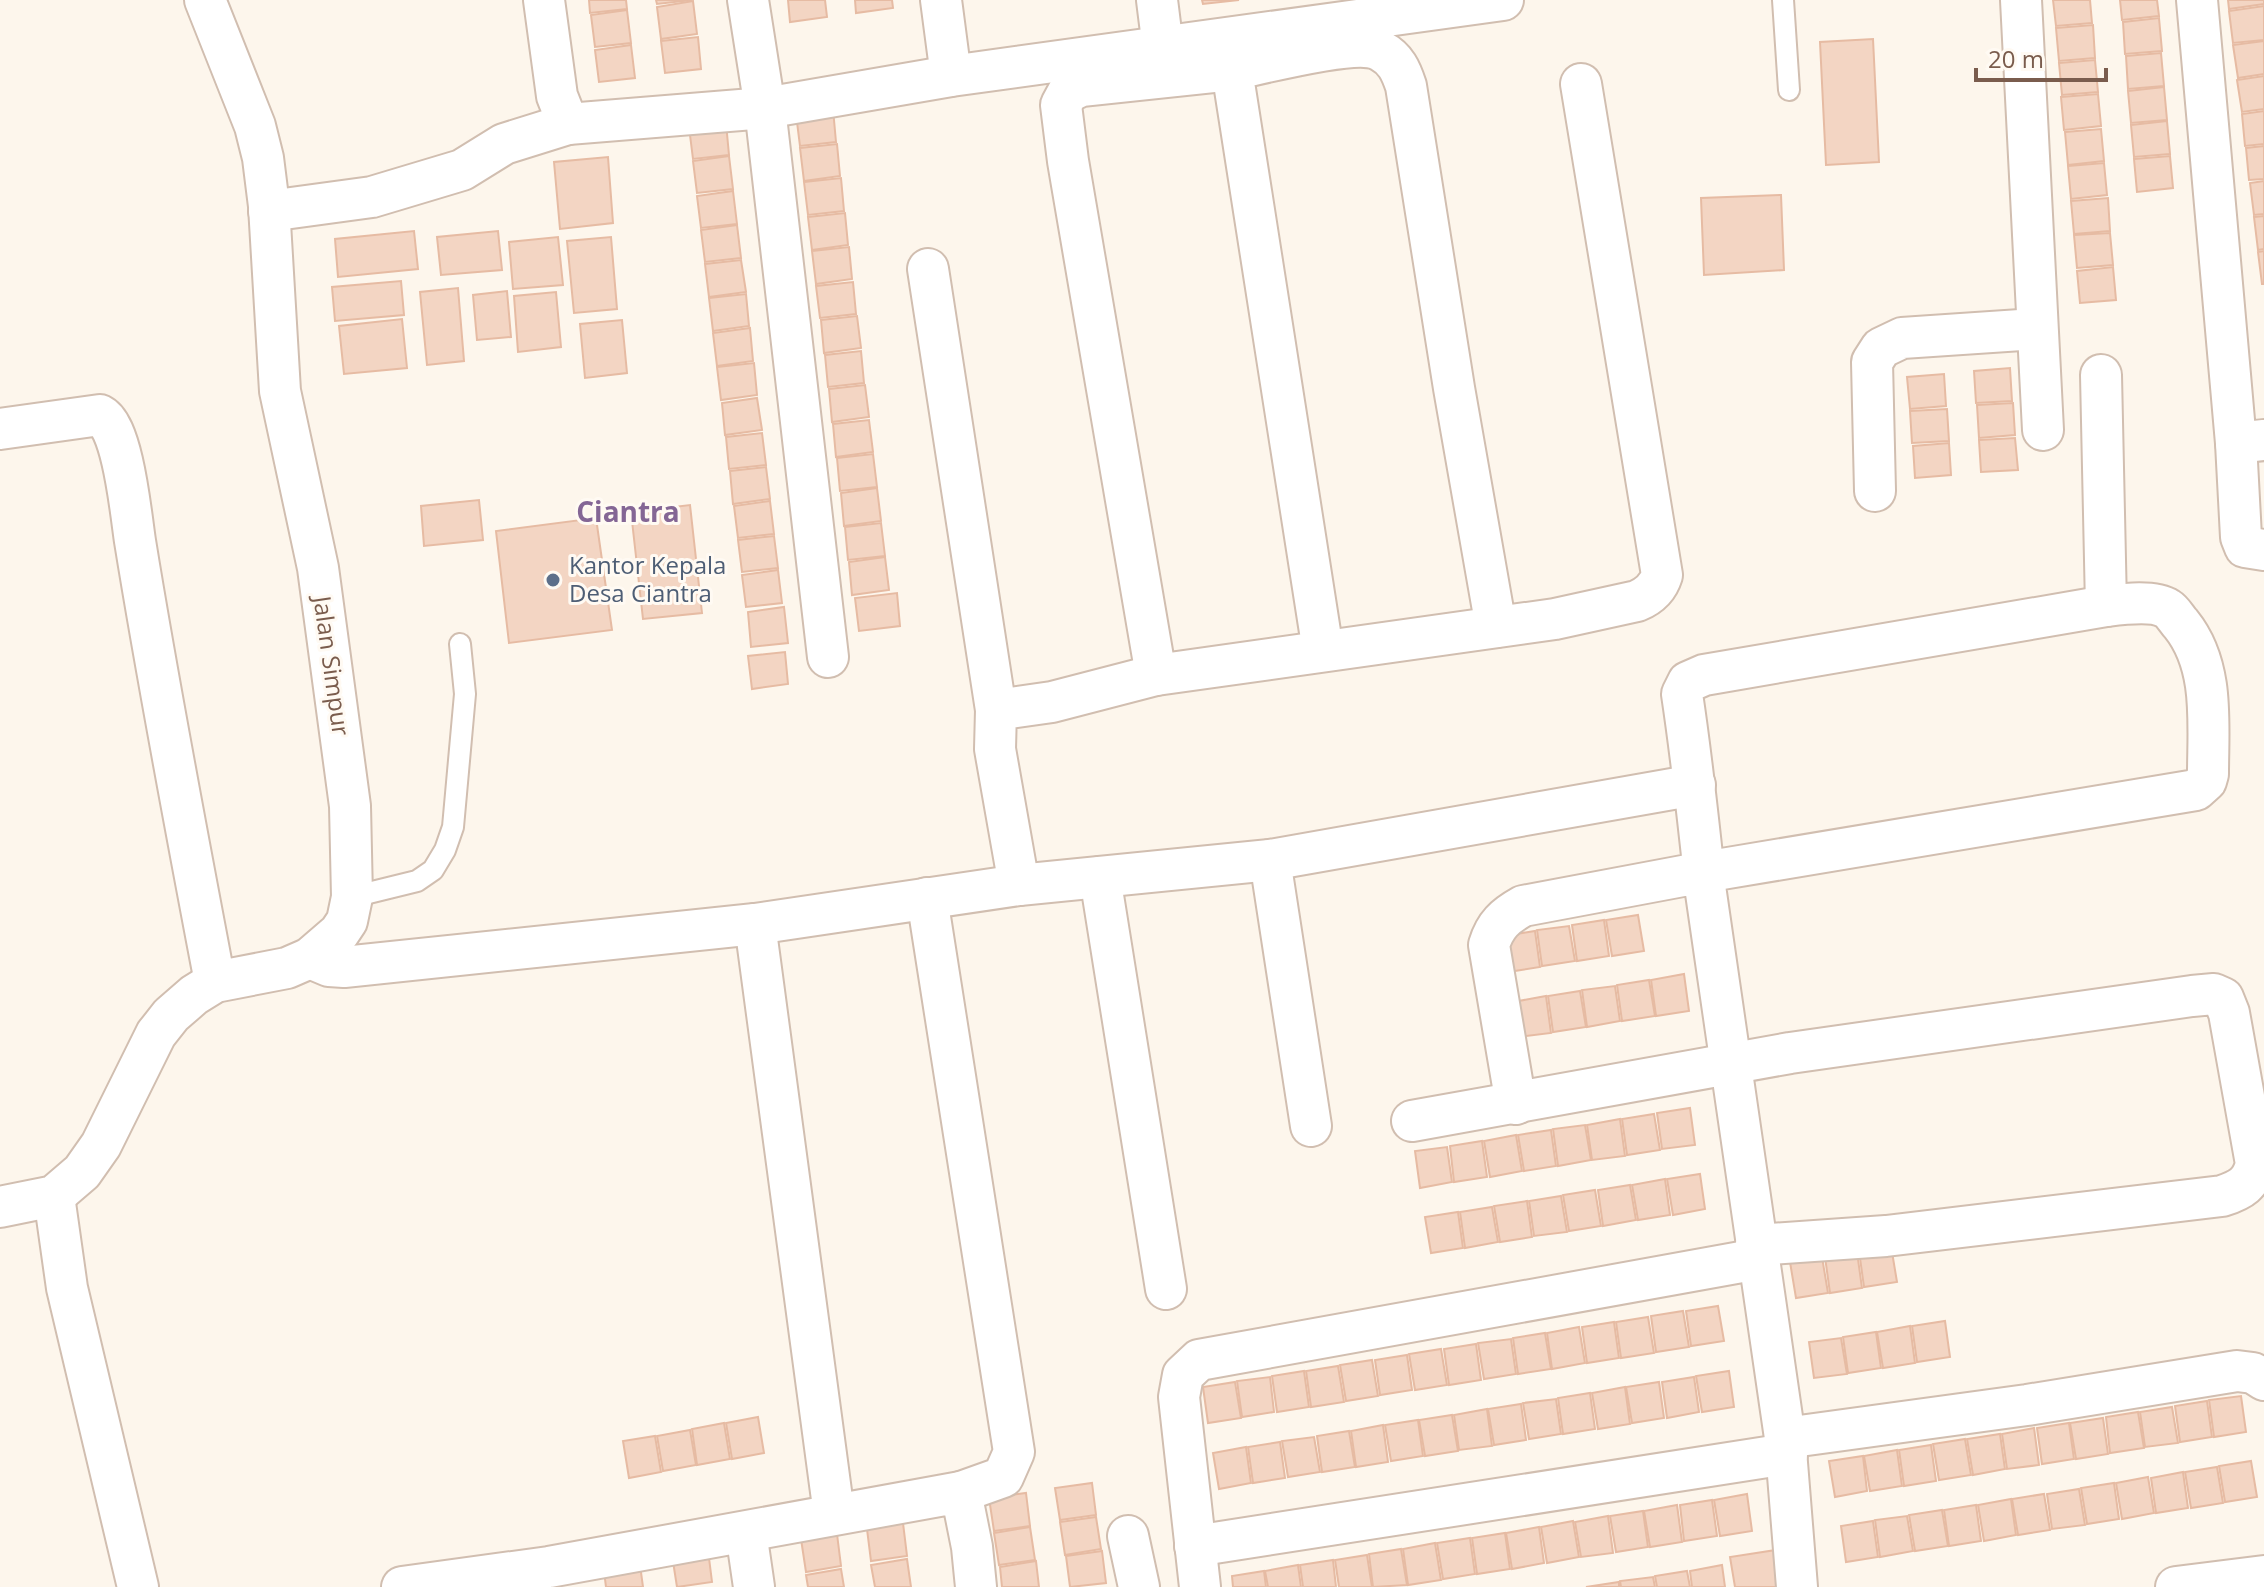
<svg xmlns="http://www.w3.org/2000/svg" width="2264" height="1587" font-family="'Open Sans',sans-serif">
<rect width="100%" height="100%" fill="#fdf6ec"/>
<g fill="#f3d5c3" stroke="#e6bba3" stroke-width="2">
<path d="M589,0H626L627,9L590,13Z"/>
<path d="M656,0H692L657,4Z"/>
<path d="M788,0H825L827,17L790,22Z"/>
<path d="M855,0H892L893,8L856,13Z"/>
<path d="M1202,0H1239L1203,4Z"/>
<path d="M2053,0H2090L2092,23L2056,26Z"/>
<path d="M2120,0H2157L2159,16L2122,20Z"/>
<path d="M2228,0H2264V4L2229,9Z"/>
<path d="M693,1L697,34L661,39L657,7Z"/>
<path d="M2264,6V40L2233,43L2229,11Z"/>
<path d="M627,10L631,43L595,47L591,15Z"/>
<path d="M2159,18L2162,51L2125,54L2123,22Z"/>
<path d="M2093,25L2095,58L2059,61L2056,28Z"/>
<path d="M698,37L701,69L665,73L661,41Z"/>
<path d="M1873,39L1879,162L1826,165L1820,42Z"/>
<path d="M2264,41V74L2238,78L2233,45Z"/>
<path d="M631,45L635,78L599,82L595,50Z"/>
<path d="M2161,53L2164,86L2128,89L2126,56Z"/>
<path d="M2095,60L2098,92L2062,95L2059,63Z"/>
<path d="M2264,76V109L2242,112L2237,80Z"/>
<path d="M2164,87L2167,120L2131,123L2128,91Z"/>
<path d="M2098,94L2101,126L2064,130L2061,97Z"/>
<path d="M833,109L836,142L800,146L796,114Z"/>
<path d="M2264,111V144L2245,146L2242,114Z"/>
<path d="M2167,121L2170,154L2134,157L2131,125Z"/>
<path d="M726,123L729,155L693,159L689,127Z"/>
<path d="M2101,129L2104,161L2068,165L2065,132Z"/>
<path d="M837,144L840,176L804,181L800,148Z"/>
<path d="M2264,146V179L2249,180L2246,148Z"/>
<path d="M729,156L733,189L697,193L693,161Z"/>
<path d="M2170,156L2173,188L2137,192L2134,159Z"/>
<path d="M608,157L613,223L560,229L554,162Z"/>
<path d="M2104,163L2107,195L2071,199L2068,166Z"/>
<path d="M841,178L844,211L808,215L804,182Z"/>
<path d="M2264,181V214L2254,215L2250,183Z"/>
<path d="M733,191L737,224L701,228L697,196Z"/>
<path d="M1781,195L1784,270L1704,275L1701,198Z"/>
<path d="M2108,198L2110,231L2074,234L2071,201Z"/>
<path d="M845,213L848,245L812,250L808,217Z"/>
<path d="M2264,216V249L2258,250L2254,217Z"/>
<path d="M737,225L741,258L705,262L701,230Z"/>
<path d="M414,231L418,269L338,277L335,239Z"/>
<path d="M498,231L502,270L441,275L437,237Z"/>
<path d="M2110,233L2113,265L2077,268L2074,235Z"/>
<path d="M558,237L563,285L513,289L509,242Z"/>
<path d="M611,237L617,309L574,313L567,241Z"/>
<path d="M849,247L852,279L816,284L812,251Z"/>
<path d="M2264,251V284H2262L2258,252Z"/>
<path d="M741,260L746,292L709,297L705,264Z"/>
<path d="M2113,267L2116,300L2080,303L2077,271Z"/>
<path d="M401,281L404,315L335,321L332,287Z"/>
<path d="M853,282L856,314L820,318L816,286Z"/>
<path d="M458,288L464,361L427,365L420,292Z"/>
<path d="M507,291L511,337L477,340L473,295Z"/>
<path d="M556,292L561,347L518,352L514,296Z"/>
<path d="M746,294L749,326L713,331L709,298Z"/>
<path d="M857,316L861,348L824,353L821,320Z"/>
<path d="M402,319L407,368L344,374L339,326Z"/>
<path d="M622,320L627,373L585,378L580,324Z"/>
<path d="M750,328L753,361L717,366L713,333Z"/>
<path d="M861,351L864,383L828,387L825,355Z"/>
<path d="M754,363L757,395L721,400L717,367Z"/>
<path d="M2010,368L2012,401L1976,403L1974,371Z"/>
<path d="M1944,374L1946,406L1910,409L1907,377Z"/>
<path d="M865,385L869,417L832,422L829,389Z"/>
<path d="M757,398L762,430L725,435L722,403Z"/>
<path d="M2013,403L2015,435L1979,438L1977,405Z"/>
<path d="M1947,409L1949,441L1912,443L1910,411Z"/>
<path d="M869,420L873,452L836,457L833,424Z"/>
<path d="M762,433L766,465L729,469L726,437Z"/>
<path d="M2015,438L2018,470L1981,472L1979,440Z"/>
<path d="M1949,443L1951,475L1915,478L1913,446Z"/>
<path d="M873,454L877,487L840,491L837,458Z"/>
<path d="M766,467L770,499L733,504L730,471Z"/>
<path d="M877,488L881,521L844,526L841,493Z"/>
<path d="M479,500L483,540L424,546L421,506Z"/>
<path d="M770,501L774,534L738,538L734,506Z"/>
<path d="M690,505L702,613L643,619L631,512Z"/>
<path d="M596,518L612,630L509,643L496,531Z"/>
<path d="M881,523L885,556L848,560L845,527Z"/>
<path d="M774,536L778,568L742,572L738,540Z"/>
<path d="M885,557L889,590L852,595L849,562Z"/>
<path d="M778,570L782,603L746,607L742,575Z"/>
<path d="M897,593L900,626L859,631L855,598Z"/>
<path d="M784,607L788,643L751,647L748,612Z"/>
<path d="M785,652L788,684L752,689L748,656Z"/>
<path d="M1638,915L1644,951L1612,956L1606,920Z"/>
<path d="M1604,920L1609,956L1577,961L1572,925Z"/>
<path d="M1569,926L1575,961L1542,966L1537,930Z"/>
<path d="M1535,931L1540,967L1508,972L1502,936Z"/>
<path d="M1684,974L1689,1011L1656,1016L1651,980Z"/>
<path d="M1649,980L1655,1016L1622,1021L1617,985Z"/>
<path d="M1615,986L1620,1021L1587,1027L1582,990Z"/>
<path d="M1580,991L1586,1027L1553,1032L1548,996Z"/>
<path d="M1546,996L1551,1033L1518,1037L1513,1002Z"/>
<path d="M1690,1108L1695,1145L1662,1149L1657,1113Z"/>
<path d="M1654,1114L1660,1150L1627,1155L1622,1119Z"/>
<path d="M1620,1119L1625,1156L1592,1160L1587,1125Z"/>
<path d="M1585,1125L1591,1160L1558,1166L1553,1129Z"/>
<path d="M1551,1130L1556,1166L1524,1171L1518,1135Z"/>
<path d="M1516,1135L1522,1171L1490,1177L1484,1141Z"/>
<path d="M1482,1141L1487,1177L1454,1182L1450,1146Z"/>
<path d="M1447,1147L1452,1182L1420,1188L1415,1151Z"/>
<path d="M1700,1174L1705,1209L1673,1215L1667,1179Z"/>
<path d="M1665,1179L1670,1215L1638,1220L1632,1185Z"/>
<path d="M1630,1185L1636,1220L1603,1226L1598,1190Z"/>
<path d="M1595,1190L1601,1226L1569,1231L1563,1195Z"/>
<path d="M1561,1196L1567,1232L1534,1236L1529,1201Z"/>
<path d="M1527,1201L1532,1237L1500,1242L1494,1206Z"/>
<path d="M1492,1207L1498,1242L1465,1248L1460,1212Z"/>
<path d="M1458,1212L1463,1248L1431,1253L1425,1217Z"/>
<path d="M1891,1246L1897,1282L1864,1287L1859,1251Z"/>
<path d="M1857,1252L1862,1288L1830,1293L1825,1257Z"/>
<path d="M1822,1257L1828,1293L1796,1298L1790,1262Z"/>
<path d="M1718,1306L1724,1341L1691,1346L1686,1311Z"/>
<path d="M1683,1311L1689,1347L1656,1352L1651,1316Z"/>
<path d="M1648,1317L1654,1353L1621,1358L1616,1322Z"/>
<path d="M1945,1321L1950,1357L1917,1362L1912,1326Z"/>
<path d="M1614,1322L1619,1358L1587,1363L1582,1327Z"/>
<path d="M1910,1326L1915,1363L1883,1368L1877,1332Z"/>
<path d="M1579,1327L1585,1363L1552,1369L1547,1333Z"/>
<path d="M1876,1332L1881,1368L1848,1373L1843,1337Z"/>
<path d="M1545,1333L1551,1369L1518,1374L1513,1338Z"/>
<path d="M1841,1338L1847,1374L1814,1378L1809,1342Z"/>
<path d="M1511,1339L1516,1374L1484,1379L1478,1343Z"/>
<path d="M1476,1344L1481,1380L1449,1385L1444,1349Z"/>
<path d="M1441,1349L1447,1385L1415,1390L1409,1354Z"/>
<path d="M1407,1355L1412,1390L1380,1395L1375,1360Z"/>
<path d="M1372,1360L1378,1396L1346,1401L1340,1365Z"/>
<path d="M1338,1366L1344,1402L1311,1407L1306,1371Z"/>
<path d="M1304,1371L1309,1407L1277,1412L1272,1376Z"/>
<path d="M1729,1371L1734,1407L1702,1412L1696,1376Z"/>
<path d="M1270,1377L1274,1412L1242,1417L1237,1381Z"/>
<path d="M1694,1377L1699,1412L1667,1418L1662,1382Z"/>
<path d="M1235,1382L1241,1418L1208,1423L1203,1387Z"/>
<path d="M1659,1382L1664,1418L1632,1423L1626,1387Z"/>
<path d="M1625,1387L1630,1424L1598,1429L1592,1393Z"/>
<path d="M1590,1393L1595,1429L1563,1434L1558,1398Z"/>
<path d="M2241,1396L2246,1432L2214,1437L2209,1400Z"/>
<path d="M1556,1399L1561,1434L1529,1439L1523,1403Z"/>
<path d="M2207,1401L2212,1437L2180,1442L2175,1406Z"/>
<path d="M1521,1404L1526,1440L1494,1445L1488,1409Z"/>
<path d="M2172,1407L2178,1443L2145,1447L2140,1412Z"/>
<path d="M1487,1409L1492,1446L1459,1450L1454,1415Z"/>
<path d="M2138,1412L2144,1448L2110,1453L2106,1417Z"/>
<path d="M1452,1415L1458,1451L1425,1456L1419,1420Z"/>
<path d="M758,1417L764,1453L732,1459L726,1423Z"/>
<path d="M2103,1418L2108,1454L2076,1459L2070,1423Z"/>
<path d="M1418,1420L1423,1456L1391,1461L1385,1425Z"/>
<path d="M724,1423L730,1459L697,1465L692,1429Z"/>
<path d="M2069,1423L2074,1459L2042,1464L2037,1428Z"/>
<path d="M1383,1425L1388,1462L1356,1467L1351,1431Z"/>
<path d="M2034,1428L2039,1465L2007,1469L2002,1434Z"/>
<path d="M690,1430L696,1465L663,1471L657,1436Z"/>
<path d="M1349,1431L1355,1467L1322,1472L1317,1436Z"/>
<path d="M2000,1434L2005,1469L1973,1475L1967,1439Z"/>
<path d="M655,1436L661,1472L629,1478L623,1441Z"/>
<path d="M1314,1437L1320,1472L1288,1477L1282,1441Z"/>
<path d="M1965,1439L1971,1475L1939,1480L1933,1444Z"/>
<path d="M1280,1442L1285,1478L1253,1483L1248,1447Z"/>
<path d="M1931,1445L1936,1481L1904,1486L1899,1450Z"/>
<path d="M1246,1447L1251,1483L1219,1489L1213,1453Z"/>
<path d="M1897,1450L1902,1486L1870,1491L1864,1456Z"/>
<path d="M1863,1456L1867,1491L1835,1497L1829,1461Z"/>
<path d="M2251,1461L2257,1497L2225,1502L2219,1466Z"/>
<path d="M2217,1467L2223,1503L2191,1508L2185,1472Z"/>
<path d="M2183,1472L2188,1508L2156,1513L2151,1478Z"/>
<path d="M2148,1477L2154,1513L2122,1519L2116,1483Z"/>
<path d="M1092,1483L1096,1515L1060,1520L1055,1488Z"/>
<path d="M2114,1483L2119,1519L2087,1524L2081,1488Z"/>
<path d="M2079,1489L2085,1525L2052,1529L2047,1494Z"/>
<path d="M1026,1493L1030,1526L994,1531L989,1498Z"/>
<path d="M1747,1494L1752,1531L1720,1536L1714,1500Z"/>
<path d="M2044,1494L2050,1530L2018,1535L2012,1499Z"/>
<path d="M2011,1499L2016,1535L1984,1541L1978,1505Z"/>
<path d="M1712,1500L1717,1536L1684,1541L1680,1505Z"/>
<path d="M1677,1505L1682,1542L1650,1547L1644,1511Z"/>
<path d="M1976,1505L1981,1541L1949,1546L1944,1510Z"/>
<path d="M1942,1510L1948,1546L1915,1551L1909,1515Z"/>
<path d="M1643,1511L1648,1547L1616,1552L1610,1516Z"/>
<path d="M1608,1516L1613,1553L1581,1557L1575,1522Z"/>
<path d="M1907,1516L1913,1551L1880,1557L1875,1520Z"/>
<path d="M1096,1517L1101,1549L1065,1555L1060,1522Z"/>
<path d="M1573,1521L1579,1557L1547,1563L1541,1527Z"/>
<path d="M1873,1521L1878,1557L1846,1562L1841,1526Z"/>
<path d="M903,1523L907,1556L871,1561L867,1529Z"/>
<path d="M1030,1527L1035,1560L999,1565L994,1533Z"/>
<path d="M1539,1527L1544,1563L1512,1569L1506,1533Z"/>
<path d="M1505,1533L1510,1569L1477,1574L1472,1538Z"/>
<path d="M837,1534L841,1566L806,1572L801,1539Z"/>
<path d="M1470,1538L1475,1574L1443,1579L1437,1543Z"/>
<path d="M1435,1543L1441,1580L1408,1585L1403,1549Z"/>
<path d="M1401,1549L1407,1585L1373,1587L1369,1554Z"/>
<path d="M708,1550L712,1582L677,1587L672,1555Z"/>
<path d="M1776,1550L1782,1587H1735L1730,1557Z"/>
<path d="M1102,1551L1106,1583L1070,1587L1066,1556Z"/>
<path d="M1367,1555L1372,1587H1339L1335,1560Z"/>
<path d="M907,1559L911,1587H875L871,1565Z"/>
<path d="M1333,1560L1336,1587H1303L1300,1565Z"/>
<path d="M1036,1561L1039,1587H1002L1000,1567Z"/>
<path d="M640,1565L643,1587H606L604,1571Z"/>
<path d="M1298,1565L1301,1587H1268L1265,1571Z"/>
<path d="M1722,1565L1725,1587H1692L1690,1571Z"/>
<path d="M841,1569L844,1587H808L806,1575Z"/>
<path d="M1264,1571L1266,1587H1233L1232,1576Z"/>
<path d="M1687,1571L1690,1587H1657L1655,1576Z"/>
<path d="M1653,1577L1655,1587H1621L1620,1581Z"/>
<path d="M1619,1582V1587H1586Z"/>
</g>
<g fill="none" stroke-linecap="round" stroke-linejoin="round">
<defs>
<g id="lane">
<path d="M1783,0L1789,90"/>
<path d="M352,897L417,881L433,870L445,850L453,827L465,694L460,644"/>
</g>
<g id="street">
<path d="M544,0L557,96L568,124L765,108L951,76L1503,0"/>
<path d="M748,0L765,108L828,657"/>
<path d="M941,0L951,76"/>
<path d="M1157,0L1163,48"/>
<path d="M2021,0L2043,430"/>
<path d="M2197,0L2236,443L2264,440"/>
<path d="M269,211L372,197L462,170L504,144L568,124"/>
<path d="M928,269L996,710"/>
<path d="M2101,375L2106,606"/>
<path d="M0,429L100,415C123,426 131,515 135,541C159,689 187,835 215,982"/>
<path d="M2236,443L2241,537L2245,547L2264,550"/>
<path d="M1875,491L1872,362L1881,348L1902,338L2036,329"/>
<path d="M1323,651L1232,70C1260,64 1358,38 1381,51C1396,59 1401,71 1406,86L1454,388L1496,627"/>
<path d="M1156,675L1068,161L1061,105L1068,92L1081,86L1232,70"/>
<path d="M1270,860L1311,1126"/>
<path d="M1100,877L1166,1289"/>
<path d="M1019,885L995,749L996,710L1052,702L1156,675L1555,619L1637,601C1649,596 1658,588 1662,575L1581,84"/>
<path d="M927,898L1014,1452L1003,1477L961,1492"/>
<path d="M755,924L834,1514"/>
<path d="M310,958L329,966L344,967L755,924L1019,885L1270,860L1695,785"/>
<path d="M1516,1104L1489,945C1495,925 1505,916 1523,906L1704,872L2196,790L2206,781L2208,774C2208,724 2215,666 2181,624C2177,620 2173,612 2168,609C2154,600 2123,604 2106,606L1704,675L1688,682L1682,694C1692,760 1699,826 1706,893L1785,1438L1797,1587"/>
<path d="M1412,1121L1790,1053L2192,996L2214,994L2223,998L2229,1013L2256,1164C2251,1184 2241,1190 2222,1196L1886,1236L1756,1245"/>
<path d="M54,1196L67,1288L138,1587"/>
<path d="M0,1207L54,1196L82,1172L101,1145L156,1034L171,1015L194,995L215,982L287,968L310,958L339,933L347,921L352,897L350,806L318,568L280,391L269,206L263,158L255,126L205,0"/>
<path d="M1785,1438L2027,1405L2237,1371L2253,1373L2264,1380"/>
<path d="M746,1532L754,1587"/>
<path d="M1128,1536L1139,1587"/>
<path d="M1195,1546L1787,1454"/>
<path d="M402,1587L549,1567L961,1492L972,1547L976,1587"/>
<path d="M1200,1587L1179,1397L1183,1375L1199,1360L1758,1259"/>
<path d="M2176,1587L2264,1576"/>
</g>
</defs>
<use href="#lane" stroke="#d1beb0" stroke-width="24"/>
<use href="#street" stroke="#d1beb0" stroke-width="44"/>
<use href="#lane" stroke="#fff" stroke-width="20"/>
<use href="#street" stroke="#fff" stroke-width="40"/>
</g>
<circle fill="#5c6f8a" stroke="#fffaf3" stroke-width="3" cx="553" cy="580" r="8"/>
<g text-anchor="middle" stroke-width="6" stroke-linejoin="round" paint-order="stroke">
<g font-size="24" fill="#4e5e75" stroke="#fffaf3" text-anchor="start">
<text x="569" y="574">Kantor Kepala<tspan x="569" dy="28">Desa Ciantra</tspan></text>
</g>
<g font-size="24" fill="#7a5c4d" stroke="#fffaf3">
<text transform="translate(331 666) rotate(82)" y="8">Jalan Simpur</text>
</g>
<g font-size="28" font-weight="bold" fill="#846695" stroke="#fffaf3">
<text x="628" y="522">Ciantra</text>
</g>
</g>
<path d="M1976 68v12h130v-12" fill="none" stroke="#7a5c4d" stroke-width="4"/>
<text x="1988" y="68" font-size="24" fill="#7a5c4d" stroke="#fffaf3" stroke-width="6" paint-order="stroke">20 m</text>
</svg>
